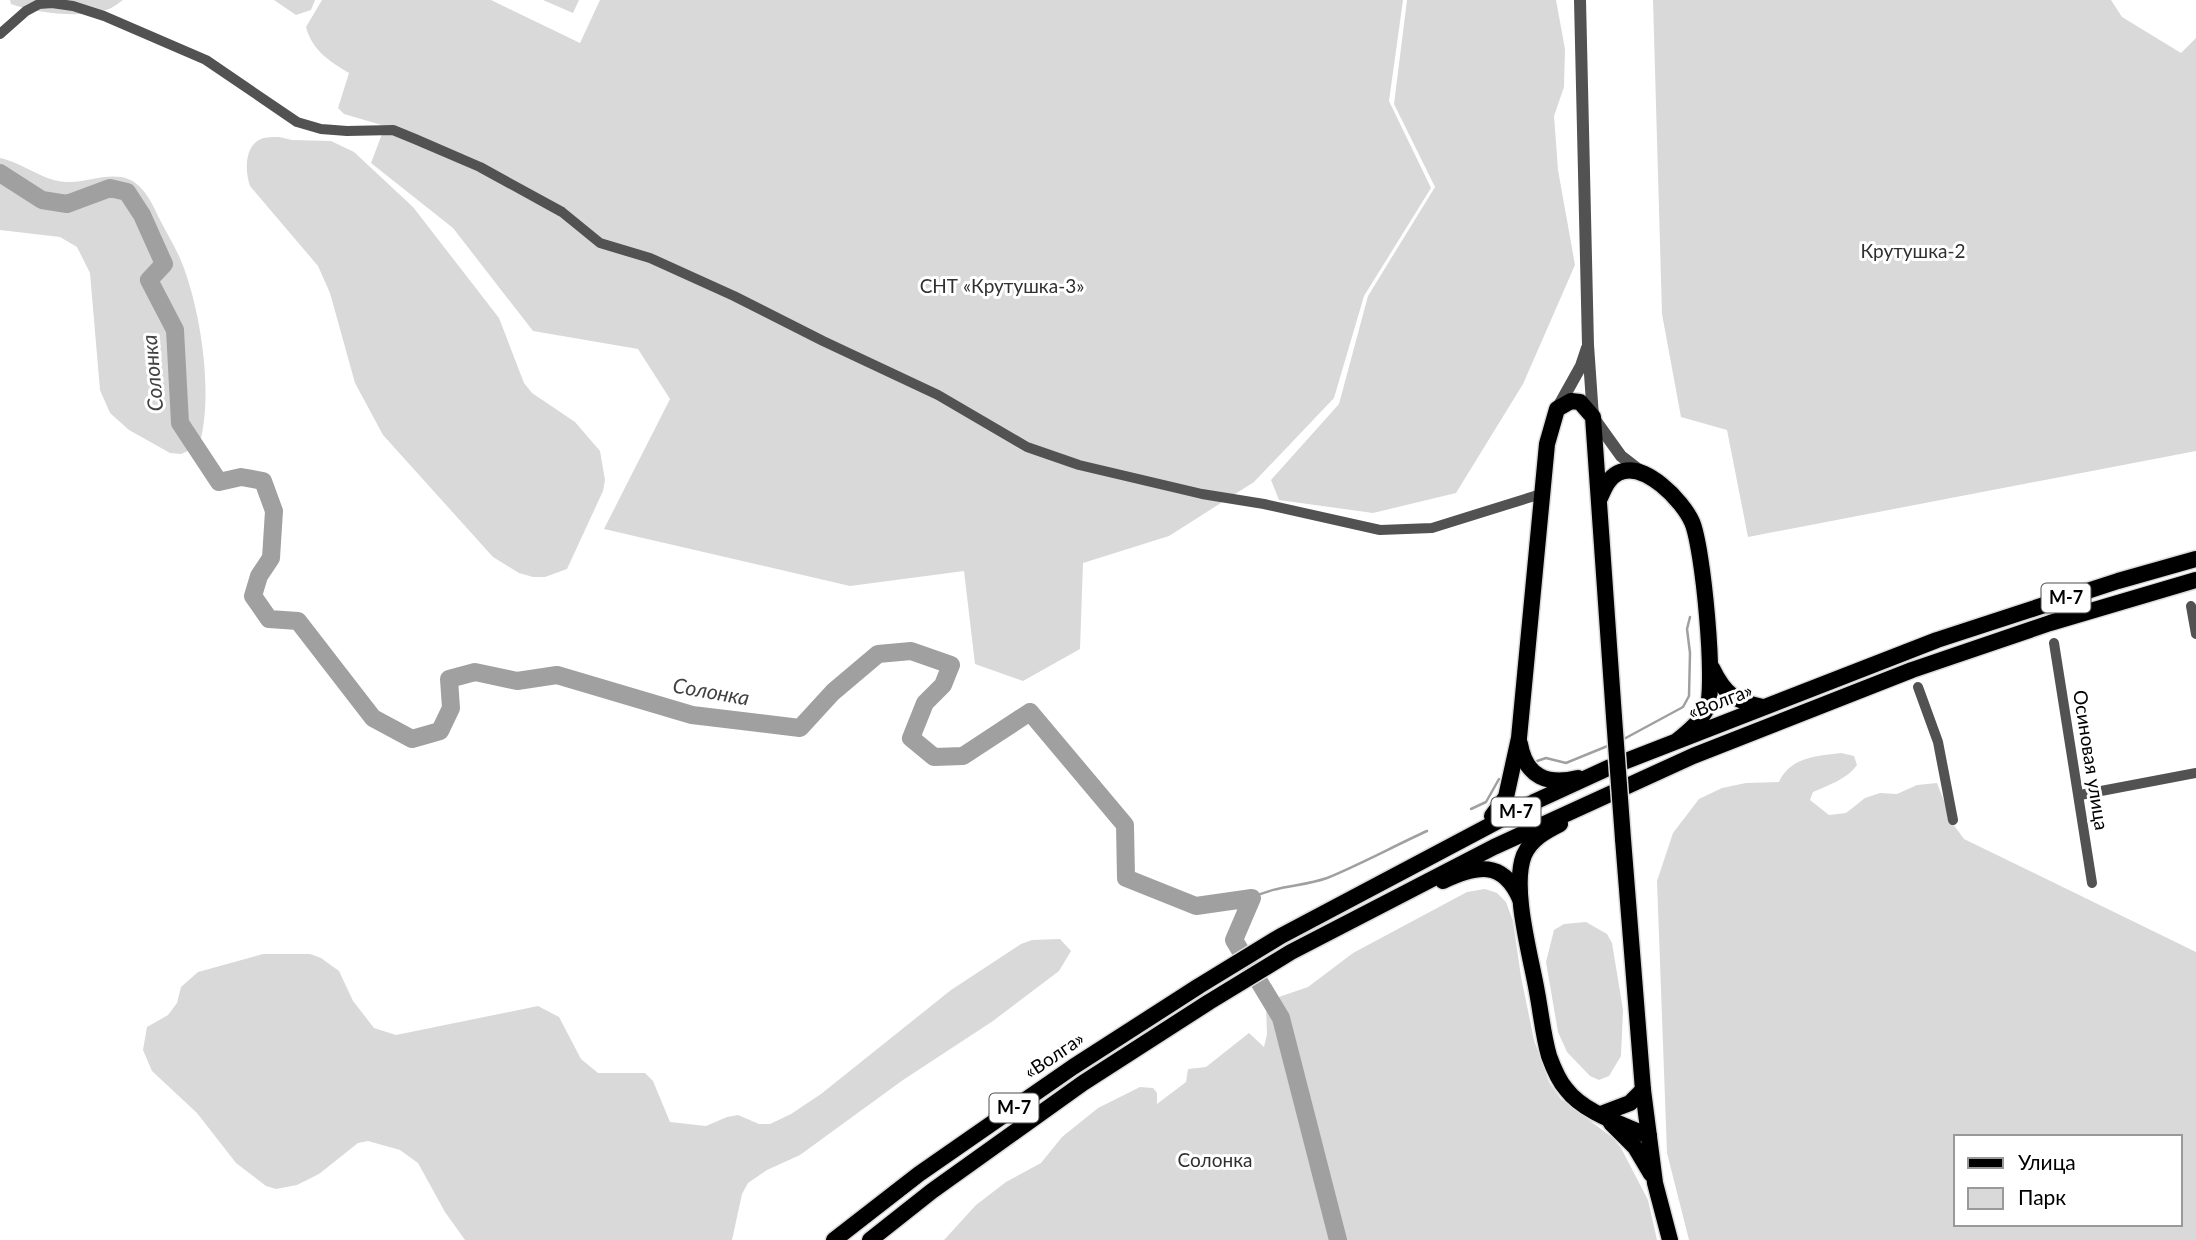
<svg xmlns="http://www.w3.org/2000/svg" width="2196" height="1240" font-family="Lato,sans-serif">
<rect width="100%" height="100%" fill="#fff"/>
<g fill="#d9d9d9" fill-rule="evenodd">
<path d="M10,0H123C118,3 114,7 109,9C85,19 34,13 11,4Z"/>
<path d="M274,0H315L311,10L296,15Z"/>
<path d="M322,0H491L580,43L600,0H1403L1389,101L1431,188L1364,296L1334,398L1254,482L1169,536L1083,563L1080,649L1023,681L975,664L964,571L850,586L604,529L670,399L638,349L533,331L453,228L371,163L385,126L344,114L338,108L349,73C329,61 312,50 306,27Z"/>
<path d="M543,0H579L573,13Z"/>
<path d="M1407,0H1556L1565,49L1564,87L1554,116L1558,170L1575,265L1523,384L1456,493L1373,513L1279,500L1271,480L1339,404L1368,296L1435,187L1394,104Z"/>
<path d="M1653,0H2111L2122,17L2181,53L2196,38V451L1748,537L1727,430L1681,417L1662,314Z"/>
<path d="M279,137L292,140L331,141L354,152L413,207L499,318L524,383L532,393L575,422L600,451L605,480L603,491L567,569L545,577H533L519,573L493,557L383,435L355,383L330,293L318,266L250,186C245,172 244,146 261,139C266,137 274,137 279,137Z"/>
<path d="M0,158C24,163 45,183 70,182C87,182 111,172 128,179C144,185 153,205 160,220C167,234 176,248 182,263C201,312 214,395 199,446L181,454L170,453L129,430L110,413L100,390L90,273L77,247L60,237L0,230Z"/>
<path d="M1841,753L1854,756L1857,765C1847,779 1829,785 1813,792L1810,800L1829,815L1846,813L1865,798L1880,793L1897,794L1917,785L1937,783L1953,824L1964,839L2196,952V1240H1689L1667,1153L1657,881L1673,833L1699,799L1722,788L1746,783L1779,782C1790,757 1817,756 1841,753ZM1956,1137H2180V1224H1956Z"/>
<path d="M1485,889L1497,893L1506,902L1513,921L1521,977L1534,1040L1549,1082L1561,1099L1613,1138L1621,1148L1648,1200L1657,1240H944L976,1205L1006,1182L1041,1163L1062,1137L1098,1108L1140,1087L1153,1088L1157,1093V1104L1186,1082L1188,1069L1206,1067L1249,1033L1264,1047L1267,1034L1266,1005L1270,1000L1308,987L1353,953L1467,892Z"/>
<path d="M1586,922L1607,934L1612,943L1623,1010L1621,1056L1609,1076L1599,1080L1590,1076L1567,1052L1558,1032L1546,962L1554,930L1564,924Z"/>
<path d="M1060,939L1071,951L1059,971L993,1021L903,1080L800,1155L767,1170L748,1183L742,1194L732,1240H465L445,1212L418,1163L400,1150L368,1141L358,1143L319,1174L297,1185L276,1189L266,1186L236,1163L197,1113L152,1071L143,1050L147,1027L168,1015L177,1003L181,987L198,972L263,954H310L321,958L339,971L353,1001L374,1028L396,1035L538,1006L559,1017L581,1059L598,1073H645L653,1081L670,1122L706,1126L727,1117L738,1115L759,1124H770L791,1114L821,1094L951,990L1021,944L1032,940Z"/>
</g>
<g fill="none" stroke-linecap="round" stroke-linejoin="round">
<g stroke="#a0a0a0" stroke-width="2.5">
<path d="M1622,740L1683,707L1689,696L1690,653L1687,629L1690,617"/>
<path d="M1537,761L1546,758L1566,763L1610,745"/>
<path d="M1471,809L1486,802L1499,779"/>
<path d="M1252,898C1276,885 1302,887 1327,878C1361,864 1394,846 1427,831"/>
</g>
<path stroke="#a0a0a0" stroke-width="18" d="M0,173L42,200L67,204L110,188L127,192L142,215L164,264L149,280L175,330L180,423L219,482L241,477L263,481L274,511L271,558L259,576L253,596L269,619L298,621L373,718L412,739L440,731L451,708L449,679L475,672L517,681L557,675L692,715L800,728L833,692L878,654L911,651L951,665L943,685L925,703L911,738L934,757L963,756L1030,712L1125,825L1126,878L1196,906L1252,898L1234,940L1281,1018L1338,1240"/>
<defs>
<g id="primary">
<path d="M1600,498C1604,489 1608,478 1618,473C1644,460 1683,501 1692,522C1703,547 1716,685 1707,708C1701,721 1689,731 1678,740"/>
<path d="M1712,668C1725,695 1735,701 1763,707"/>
<path d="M1520,744C1526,778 1548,785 1578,778"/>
<path d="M1492,816L1506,797L1519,738L1547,444L1557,409L1571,401L1580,402L1593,417L1614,717"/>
<path d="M1560,824C1546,831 1531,839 1524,855C1511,888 1531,957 1537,992C1541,1013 1543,1035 1549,1056C1553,1067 1558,1080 1566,1089C1584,1113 1622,1124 1649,1136"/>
<path d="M1623,839L1643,1090L1655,1183L1670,1240"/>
<path d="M1443,881C1477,865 1503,860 1520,899"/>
<path d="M1601,1114L1630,1103L1643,1090"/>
<path d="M1611,1123L1635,1147L1651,1174"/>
</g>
<g id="trunk">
<path d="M834,1240L919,1174L1073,1067L1199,986L1281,936L1534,802L1608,768L1937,640L2118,581L2196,559"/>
<path d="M870,1240L932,1191L1083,1083L1209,1002L1291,952L1494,847L1693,756L1912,670L2050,623L2196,580"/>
</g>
</defs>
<use href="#primary" stroke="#dbdbdb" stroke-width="19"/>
<use href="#trunk" stroke="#dbdbdb" stroke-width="19"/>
<g stroke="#525252" stroke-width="10">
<path d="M0,34L26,11L39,4L52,3L73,6L104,16L206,60L297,122L321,129L347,131L393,130L415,139L480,167L562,212L600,243L650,258L734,296L823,341L938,395L1027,447L1079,465L1202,494L1264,504L1380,530L1432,528L1541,494"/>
<path d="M2191,606L2196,634"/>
<path d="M2054,643L2092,883"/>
<path d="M1918,687L1938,742L1953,820"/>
<path d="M2080,795L2196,773"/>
</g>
<g stroke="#525252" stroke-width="12">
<path d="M1580,0L1588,345L1593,417L1621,456L1643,473"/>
<path d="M1557,409L1581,366L1587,348"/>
</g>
<use href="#primary" stroke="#000" stroke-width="16"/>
<use href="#trunk" stroke="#000" stroke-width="16"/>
<defs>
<path id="primary-bridge" d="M1614,717L1623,839"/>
</defs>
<use href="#primary-bridge" stroke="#dbdbdb" stroke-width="19" stroke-linecap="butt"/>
<use href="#primary-bridge" stroke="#000" stroke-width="16"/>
</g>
<g text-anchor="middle" stroke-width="6" stroke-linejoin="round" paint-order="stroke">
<g fill="#fff" stroke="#4c4c4c" stroke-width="2">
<rect x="2041.5" y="583.5" width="49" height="29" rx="5"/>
<rect x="1491.5" y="797.5" width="49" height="29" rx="5"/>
<rect x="989.5" y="1093.5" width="49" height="29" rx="5"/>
</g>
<g font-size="18" font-weight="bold" fill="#000">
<text x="2066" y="604">М-7</text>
<text x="1516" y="818">М-7</text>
<text x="1014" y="1114">М-7</text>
</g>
<g font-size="19" fill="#303030" stroke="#fff">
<text x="1913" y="258">Крутушка-2</text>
<text x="1002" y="293">СНТ «Крутушка-3»</text>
<text x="1215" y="1167">Солонка</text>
</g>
<g font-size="19" fill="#000" stroke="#fff">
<text transform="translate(1720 701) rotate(-21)" y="7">«Волга»</text>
<text transform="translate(2091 760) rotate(81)" y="7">Осиновая улица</text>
<text transform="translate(1054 1055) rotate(-34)" y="7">«Волга»</text>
</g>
<g font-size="21" font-style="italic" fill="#414141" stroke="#fff">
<text transform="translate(153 373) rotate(-95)" y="7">Солонка</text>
<text transform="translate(711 692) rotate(10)" y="7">Солонка</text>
</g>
</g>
<rect x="1954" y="1135" width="228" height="91" fill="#ffffff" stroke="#999999" stroke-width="2"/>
<rect x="1968" y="1158" width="35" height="10" fill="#000000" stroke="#999999" stroke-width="2"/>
<text x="2018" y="1170" font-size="21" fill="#000000">Улица</text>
<rect x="1968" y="1188" width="35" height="21" fill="#d9d9d9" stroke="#999999" stroke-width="2"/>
<text x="2018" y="1205" font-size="21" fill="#000000">Парк</text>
</svg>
